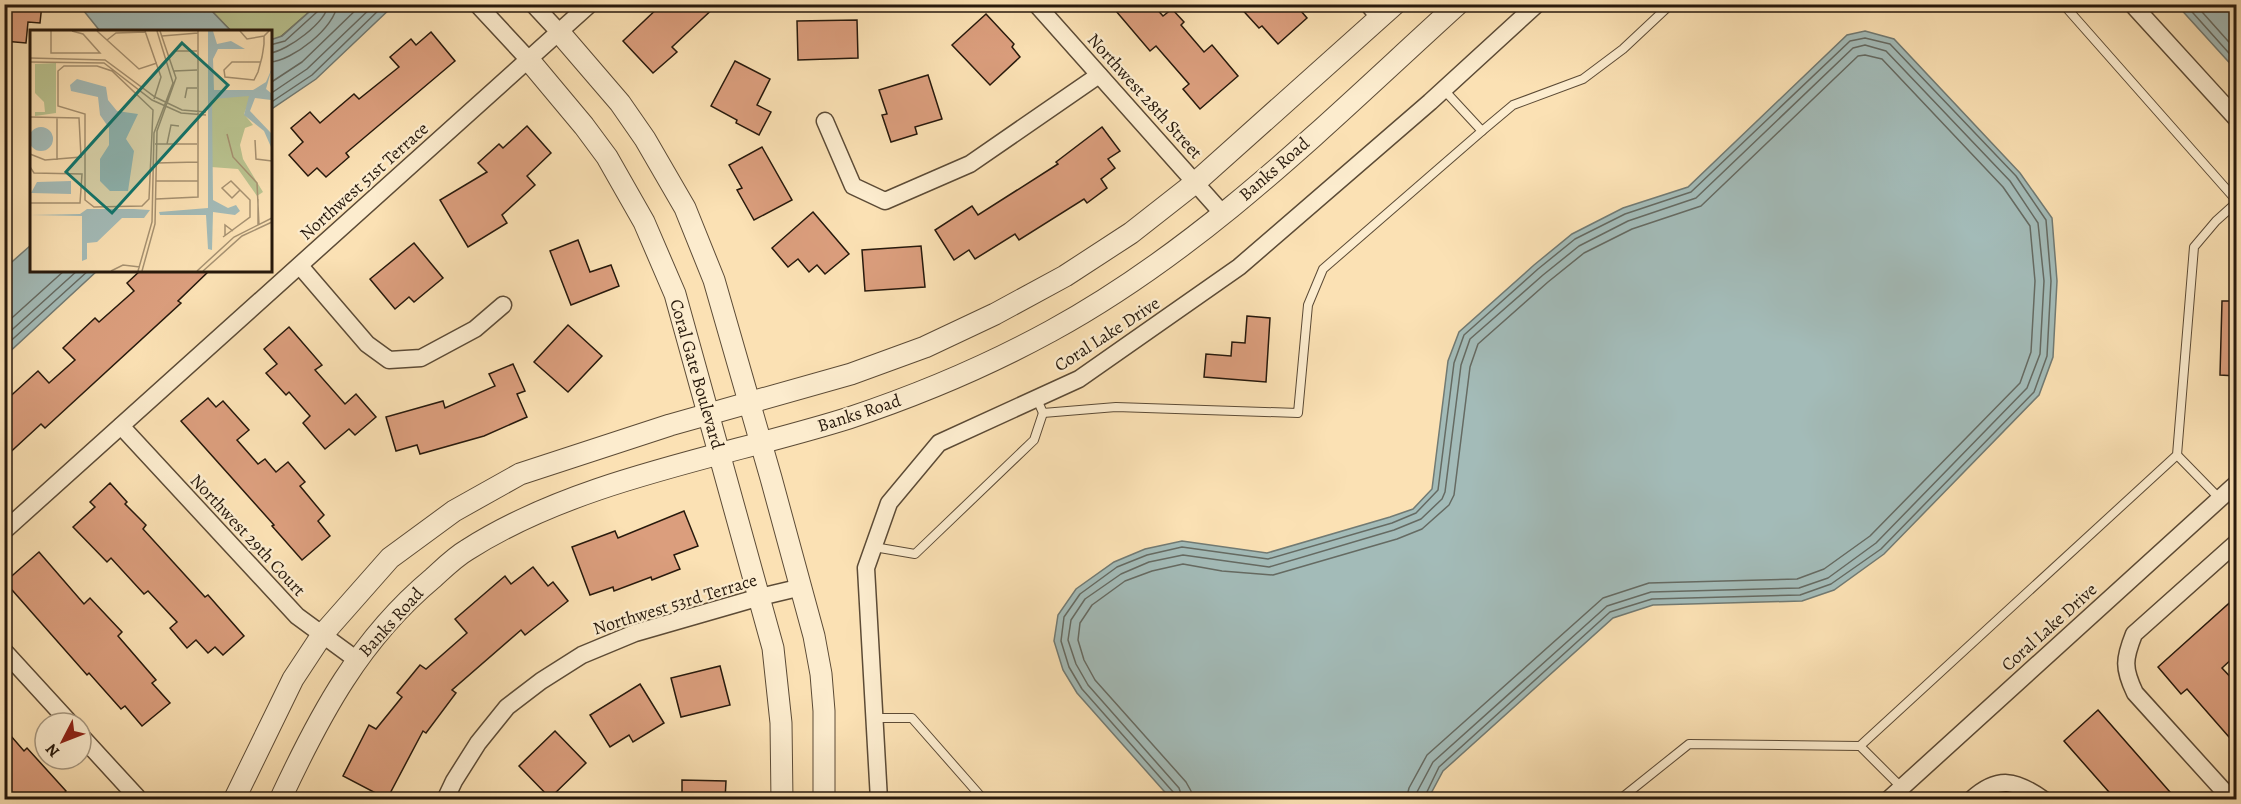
<svg xmlns="http://www.w3.org/2000/svg" width="2241" height="804" font-family="Alegreya,serif">
<rect width="100%" height="100%" fill="#fbe1b4"/>
<filter id="stains"><feTurbulence type="fractalNoise" baseFrequency=".00333" numOctaves="4"/><feColorMatrix values="0 0 0 0 .2 0 0 0 0 .09 0 0 0 0 .02 0 0 0 .5 -.17"/></filter>
<radialGradient id="worn" r=".72"><stop offset=".6" stop-color="#630" stop-opacity="0"/><stop offset="1" stop-color="#630" stop-opacity=".3"/></radialGradient>
<path fill="#bac491" stroke="#706e4e" stroke-width="1.5" d="M206,5H317L270,46V32L231,31Z"/>
<g fill="#a3bbb8" stroke="#717a73" stroke-width="1.5">
<path d="M79,5H206L231,31H100Z"/>
<path d="M317,5H394L316,79L270,110V40L282,36Z"/>
<path d="M2177,5H2236V70Z"/>
<path d="M1865,31L1894,39L2020,173L2052,218L2057,281L2053,357L2039,395L1884,554L1834,590L1802,601L1653,605L1613,618L1443,771L1428,799H1171L1077,693L1063,670L1054,641L1058,615L1076,589L1114,562L1145,549L1182,541L1267,553L1390,517L1413,509L1432,489L1448,361L1459,332L1534,265L1572,234L1623,208L1688,187L1847,35Z"/>
<path d="M31,245L32,270H98L5,356V268Z"/>
</g>
<g fill="none" stroke-linecap="round" stroke-linejoin="round">
<g stroke="#656a62" stroke-width="1.5">
<path d="M2185,4L2236,61"/>
<path d="M2195,4L2236,50"/>
<path d="M270,45L285,41L318,11L320,4"/>
<path d="M270,53C287,51 327,22 328,4"/>
<path d="M270,62C292,61 336,27 337,4"/>
<path d="M270,83L302,62L362,4"/>
<path d="M270,94L307,69L375,4"/>
<path d="M270,103L312,75L385,4"/>
<path d="M4,325L65,270"/>
<path d="M4,337L78,270"/>
<path d="M4,347L89,270"/>
<path d="M1175,800L1174,793L1082,689L1069,667L1061,641L1064,617L1080,594L1117,567L1147,555L1182,547L1268,559L1392,523L1416,513L1438,490L1454,363L1464,335L1538,269L1575,239L1625,214L1691,192L1850,41L1865,38L1890,44L2016,176L2046,220L2051,281L2047,356L2034,392L1881,549L1831,584L1800,595L1652,599L1610,612L1439,767L1423,800"/>
<path d="M1183,800L1179,788L1088,685L1076,664L1068,640L1071,620L1085,599L1121,574L1149,562L1183,555L1269,567L1394,530L1421,519L1442,499L1445,492L1461,365L1470,339L1543,275L1579,246L1628,221L1696,198L1853,48L1865,45L1886,51L2010,181L2038,223L2044,281L2040,354L2027,388L1876,543L1828,578L1799,588L1651,592L1607,606L1433,762L1417,792L1415,800"/>
<path d="M1192,800L1191,791L1186,782L1095,680L1084,660L1078,640L1080,623L1092,605L1125,581L1152,571L1183,564L1222,571L1273,575L1397,539L1422,529L1449,505L1454,495L1470,367L1478,344L1548,282L1584,253L1632,229L1701,206L1858,56L1865,55L1882,59L2003,187L2030,226L2035,281L2031,352L2020,383L1870,536L1824,569L1797,579L1649,583L1603,598L1427,755L1409,788L1406,800"/>
</g>
</g>
<g fill="#db9e7d" stroke="#27190c" stroke-width="1.5">
<path d="M4,4H42L40,23L28,22L26,43L4,41Z"/>
<path d="M662,4H718L672,47L677,52L653,73L623,41Z"/>
<path d="M1110,4H1152L1163,16L1172,9L1184,22L1181,25L1204,52L1212,45L1238,76L1200,109L1183,89L1189,84L1156,46L1150,51Z"/>
<path d="M1237,4H1295L1307,18L1278,44L1262,26L1259,28Z"/>
<path d="M986,14L1014,44L1012,47L1020,57L990,85L952,45Z"/>
<path d="M857,20L858,58L798,60L797,21Z"/>
<path d="M431,32L455,61L346,153L349,157L326,177L317,168L308,176L289,155L303,142L291,128L310,112L320,123L354,94L359,99L399,67L390,57L411,39L416,45Z"/>
<path d="M735,61L770,79L757,105L771,112L759,135L736,123L737,120L711,106Z"/>
<path d="M928,75L942,119L915,127L917,134L891,142L882,115L887,114L879,90Z"/>
<path d="M527,126L551,153L527,176L535,185L502,215L507,223L468,247L440,200L487,172L478,163L499,144L503,148Z"/>
<path d="M1102,127L1120,151L1108,159L1115,168L1101,179L1107,188L1087,203L1084,199L1019,240L1015,234L975,259L969,250L954,260L935,230L972,206L978,215L1058,164L1056,162Z"/>
<path d="M762,147L792,200L754,220L737,190L742,188L729,165Z"/>
<path d="M813,212L849,254L825,274L817,265L809,272L798,259L788,267L772,248Z"/>
<path d="M578,240L590,272L611,265L619,286L571,305L550,251Z"/>
<path d="M414,243L443,278L414,302L409,297L395,309L370,279Z"/>
<path d="M921,246L925,287L865,291L862,250Z"/>
<path d="M141,270H210L178,301L181,303L45,428L41,424L4,458V402L38,371L49,383L75,360L63,348L95,318L99,322L134,291L127,283Z"/>
<path d="M2222,301H2236V376L2220,375Z"/>
<path d="M1247,316L1270,318L1266,382L1204,377L1206,354L1231,356L1232,342L1245,343Z"/>
<path d="M568,325L602,356L568,392L534,362Z"/>
<path d="M289,327L322,365L315,370L345,404L356,394L376,417L355,435L349,429L325,449L303,423L310,416L289,392L286,395L266,373L277,364L264,349Z"/>
<path d="M513,364L525,391L517,394L527,417L484,436L420,454L417,445L396,451L386,417L443,401L445,408L495,386L489,374Z"/>
<path d="M208,398L216,407L223,401L249,430L237,440L258,464L265,459L276,472L288,462L305,482L300,486L324,515L318,521L330,536L302,560L272,526L274,525L181,421Z"/>
<path d="M110,483L127,502L125,504L146,525L143,529L205,597L208,595L244,636L223,655L215,647L208,653L196,640L187,648L170,628L177,622L148,591L144,594L111,558L107,562L73,527L95,507L90,502Z"/>
<path d="M684,511L698,546L674,555L680,569L652,580L651,577L614,591L613,587L590,595L572,547L615,531L618,538Z"/>
<path d="M39,552L84,604L90,598L122,632L118,636L156,680L152,683L170,703L142,726L125,706L121,709L89,673L87,675L5,582Z"/>
<path d="M533,567L548,586L553,582L568,601L525,635L521,630L452,690L456,693L426,733L423,731L387,799L343,776L369,725L376,729L402,697L397,693L420,665L426,669L467,633L455,619L505,576L511,584Z"/>
<path d="M2236,597V655L2222,668L2236,683V745L2187,689L2181,694L2158,667Z"/>
<path d="M720,666L730,705L681,717L671,678Z"/>
<path d="M640,684L664,723L633,742L629,735L610,747L590,715Z"/>
<path d="M2098,710L2177,800H2116L2064,741Z"/>
<path d="M4,728L24,751L27,748L66,791L58,800H4Z"/>
<path d="M555,731L586,763L550,798L519,766Z"/>
<path d="M682,780L726,781L725,800H682Z"/>
</g>
<g fill="none" stroke-linecap="round" stroke-linejoin="round">
<defs>
<g id="service">
<path d="M2063,4L2236,200"/>
<path d="M1444,90L1482,131L1513,105L1583,79L1623,49L1671,4"/>
<path d="M1037,399L1043,413L1116,407L1298,413L1308,305L1323,269L1482,131"/>
<path d="M2177,455L2220,499"/>
<path d="M874,547L915,554L1034,440L1043,413"/>
<path d="M875,718H912L984,800"/>
<path d="M1860,746L2177,455L2194,247L2216,221L2236,203"/>
<path d="M1619,800L1689,744L1860,746L1902,788"/>
</g>
<g id="minor">
<path d="M477,4L528,59"/>
<path d="M533,4L559,32"/>
<path d="M1036,4L1223,214"/>
<path d="M1368,4L1380,18"/>
<path d="M2132,4L2236,118"/>
<path d="M825,121L853,186L885,201L970,164L1099,75"/>
<path d="M300,266L367,344L389,360L421,358L475,329L503,305"/>
<path d="M121,426L297,616L357,660"/>
<path d="M4,531L590,4"/>
<path d="M4,651L70,723"/>
<path d="M81,736L137,797"/>
<path d="M445,800L454,781L478,743L507,707L541,681L582,655L635,633L760,597L802,587"/>
<path d="M879,800L866,568L889,503L939,443L1079,379L1239,267L1430,102L1537,4"/>
<path d="M1888,800L2236,484"/>
<path d="M1971,800C1998,775 2016,780 2044,800"/>
<path d="M2232,800L2135,693C2123,668 2124,659 2134,634L2236,543"/>
</g>
<g id="tertiary">
<path d="M559,32L620,103L645,139L685,208L714,280L771,478L814,636L821,674L824,711V800"/>
<path d="M528,59L584,126L607,157L644,222L675,294L773,648L781,723L782,800"/>
<path d="M234,800L293,679L322,635L390,558L454,511L520,474L670,425L851,374L925,347L995,314L1065,276L1131,233L1196,182L1395,4"/>
<path d="M280,800C320,714 360,639 433,578C444,568 455,557 467,550C578,479 725,457 849,418C918,395 987,366 1051,331C1205,247 1329,121 1458,4"/>
</g>
</defs>
<use href="#service" stroke="#5c4b36" stroke-width="10"/>
<use href="#minor" stroke="#5c4b36" stroke-width="19"/>
<use href="#tertiary" stroke="#5c4b36" stroke-width="23"/>
<use href="#service" stroke="#fcecce" stroke-width="8"/>
<use href="#minor" stroke="#fcecce" stroke-width="16"/>
<use href="#tertiary" stroke="#fcecce" stroke-width="21"/>
</g>
<g text-anchor="middle" stroke-width="4.5" stroke-linejoin="round" paint-order="stroke">
<g font-size="18" fill="#27190c" stroke="#fcecce">
<text transform="translate(1145 96) rotate(48)" y="6">Northwest 28th Street</text>
<text transform="translate(1274 169) rotate(-41)" y="6">Banks Road</text>
<text transform="translate(364 181) rotate(-42)" y="6">Northwest 51st Terrace</text>
<text transform="translate(1107 334) rotate(-33)" y="6">Coral Lake Drive</text>
<text transform="translate(697 374) rotate(74)" y="6">Coral Gate Boulevard</text>
<text transform="translate(859 413) rotate(-18)" y="6">Banks Road</text>
<text transform="translate(248 535) rotate(47)" y="6">Northwest 29th Court</text>
<text transform="translate(675 604) rotate(-17)" y="6">Northwest 53rd Terrace</text>
<text transform="translate(391 622) rotate(-48)" y="6">Banks Road</text>
<text transform="translate(2049 627) rotate(-42)" y="6">Coral Lake Drive</text>
</g>
</g>
<g transform="translate(30 30)">
<rect width="242" height="242" fill="#fbe1b4"/>
<path d="M26,33V83L5,86V82H15L14,72L5,63V34ZM182,66H221L214,84L223,95L215,98L210,115L213,129L233,162L227,166L208,139L181,137Z" fill="#bac491"/>
<path d="M178,1H183L187,14L201,11L215,19H188L183,29L184,60H223L236,52L242,38L236,59L241,63V70L225,68L220,81L241,103V117L234,101L214,85L219,66L182,69L183,170L198,178L206,175L210,181L205,185L183,182L182,220L178,219L176,185H130L129,182L178,178ZM47,49L76,57L78,70L87,81L108,84L96,109L104,121L98,161H80L70,151V129L79,115V98L70,85L68,67L41,61L40,55ZM-1 109a12 12 0 1 1 24 0a12 12 0 1 1-24 0ZM41,151V164L1,163L7,152ZM57,179H104L120,180L114,188H92L67,212L57,213V229L52,231V186L0,185L50,184Z" fill="#a3bbb8"/>
<path fill="none" stroke="#a69171" stroke-width="1.5" d="M21,1V23H70L53,4L42,1M67,1L109,39L127,33M115,1L131,47L124,69M210,1L217,9L234,6L239,1M132,6L168,3M77,10L86,3L115,2M145,21H167M0,28L75,30L125,67L152,80L176,82M0,32L74,33L122,70L151,83L176,85M231,32H202L194,40L195,47L224,50L228,42L232,27L233,21L234,14V6M67,36L82,41L123,80L119,169L112,176L64,177L55,170V84L28,76V41L34,36ZM144,41L167,40M155,68L157,58H167M0,87L49,88L51,127L15,130L0,124M27,87V130M197,104L203,127L227,153L229,195M225,110L226,129L242,131M125,114H167M137,114L141,95L149,96M126,133L168,132M0,137L4,143L52,144L50,173H0M126,151H168M126,169L168,167V1M228,169V195M195,206V195L203,201M193,207L220,187V170L201,151L192,158L202,168L210,160M81,241L93,235L110,237M108,241L122,192L124,103L143,53L127,1M112,241L125,194L127,101L146,48L130,1M167,241L204,207L242,188M173,241L212,206L242,192"/>
<path fill="#0f766e" fill-opacity="0.15" stroke="#0f766e" stroke-width="3" d="M152,13L198,55L82,183L36,142Z"/>
<rect width="242" height="242" fill="none" stroke="#27190c" stroke-width="3"/>
</g>
<rect width="2241" height="804" fill="none" stroke="#fbe1b4" stroke-width="24"/>
<rect x="6" y="6" width="2229" height="792" fill="none" stroke="#27190c" stroke-width="3"/>
<rect x="12" y="12" width="2217" height="780" fill="none" stroke="#27190c" stroke-width="1.5"/>
<g transform="translate(63 741) rotate(228)"><circle r="28" fill="#fcecce" stroke="#a79880" stroke-width="1.5"/>
<path d="M0-4.5L10 22L0 15L-10 22Z" fill="#8f2418"/>
<text y="-9" font-size="16" font-weight="bold" text-anchor="middle" fill="#27190c">N</text>
</g>
<rect width="100%" height="100%" filter="url(#stains)"/>
<rect width="100%" height="100%" fill="url(#worn)"/>
</svg>
